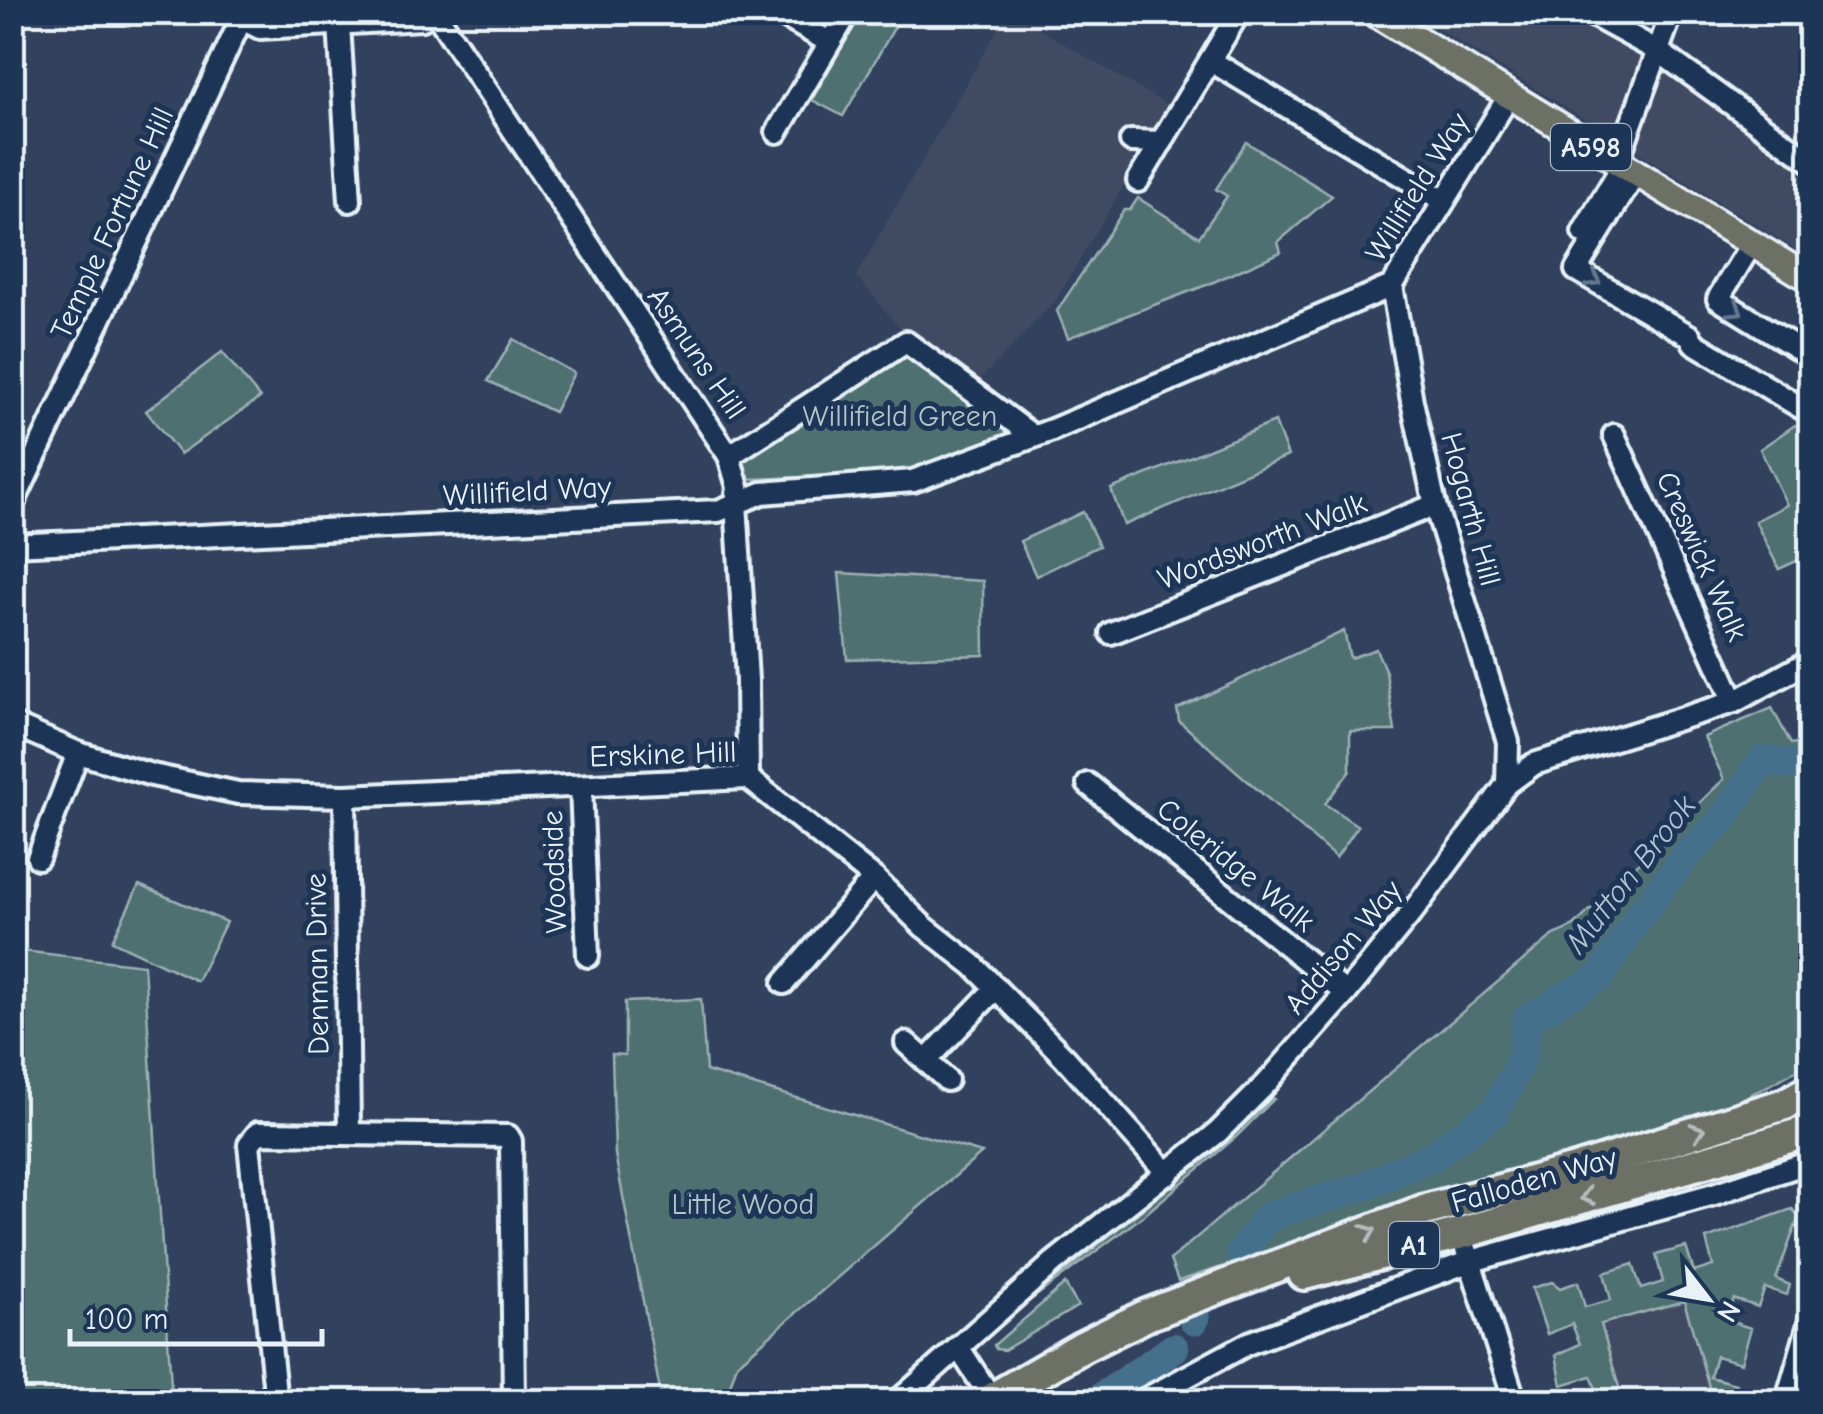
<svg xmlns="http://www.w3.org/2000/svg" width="1823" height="1414" font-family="'Comic Neue',sans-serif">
<rect width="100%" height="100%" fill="#32425e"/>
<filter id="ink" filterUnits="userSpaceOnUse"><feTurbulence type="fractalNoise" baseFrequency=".01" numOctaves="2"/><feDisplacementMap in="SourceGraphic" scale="20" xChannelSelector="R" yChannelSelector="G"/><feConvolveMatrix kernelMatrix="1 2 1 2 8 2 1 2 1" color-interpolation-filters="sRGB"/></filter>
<g filter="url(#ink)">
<g fill="#414b63">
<path d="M1007,13H1012L1170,107L1056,300L976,384L911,341L856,276Z"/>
<path d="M1413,13H1587L1810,161V258Z"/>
<path d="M1684,1301L1712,1397L1709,1401H1623L1601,1324Z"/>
</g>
<g fill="#4f7070" stroke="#9cb0b4" stroke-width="2.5">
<path d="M862,12L878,13L897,23L843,116L812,100Z"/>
<path d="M1246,142L1332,196L1278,242L1281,252L1209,284L1068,338L1057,311L1124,210H1130L1138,198L1199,237L1227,196L1216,189Z"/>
<path d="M513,339L574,373L554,412L488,381Z"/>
<path d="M906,347L1017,431L913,469L886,474L750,479L737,460Z"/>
<path d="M222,352L260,398L180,454L146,411Z"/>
<path d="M1275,422L1288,456L1124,525L1111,489Z"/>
<path d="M1795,425L1810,435V555L1779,569L1755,521L1787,505L1760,449Z"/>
<path d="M1083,512L1099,546L1036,576L1020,541Z"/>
<path d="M839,573L983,581L984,655L847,659Z"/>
<path d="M1344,631L1350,658L1376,649L1386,672L1395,731H1350V771L1325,804L1358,826L1336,858L1179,721L1177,709Z"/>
<path d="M1772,708L1791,744L1810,741V1062C1701,1130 1569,1159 1446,1195C1356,1221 1267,1253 1178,1281L1170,1260L1552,936L1574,926L1724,779L1704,737Z"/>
<path d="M139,885L226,922L197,981L112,941Z"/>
<path d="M13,950L144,965L172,1401H13Z"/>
<path d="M701,999L706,1071L982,1153L737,1364L725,1401H662L615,1154L612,1054L625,1055V1002Z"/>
<path d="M1272,1097L1274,1099L1237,1136L1143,1216L1008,1317L1226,1142Z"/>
<path d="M1792,1209L1799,1216L1776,1279L1790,1285L1787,1295L1765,1288L1758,1307L1734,1299L1726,1320L1751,1328L1741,1363L1716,1356L1710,1377L1736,1384L1730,1401L1712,1397L1684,1301L1601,1324L1623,1401H1587L1599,1396L1591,1376L1562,1385L1556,1355L1580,1344L1572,1324L1547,1334L1532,1288L1552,1282L1560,1288L1578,1282L1585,1307L1611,1300L1604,1273L1633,1264L1641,1289L1663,1282L1656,1255L1686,1247L1694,1272L1713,1266L1706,1239Z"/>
<path d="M1065,1284L1078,1306L1004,1350L996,1349L994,1345Z"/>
</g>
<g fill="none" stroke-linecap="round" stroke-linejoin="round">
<g stroke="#446f8c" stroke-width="30">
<path d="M1241,1253L1268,1216L1365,1186L1434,1155L1495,1111L1523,1057L1526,1020L1600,977L1636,920L1685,857L1722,820L1763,760L1810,767"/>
<path d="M1194,1320L1195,1318"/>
<path d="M1095,1402L1174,1348"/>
</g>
<defs>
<g id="minor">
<path d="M435,12L729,456L738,487L736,503L747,680L748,778"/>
<path d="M777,12L829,42"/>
<path d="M1587,12L1658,51L1810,161"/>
<path d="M232,14L260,28L422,19L433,12"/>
<path d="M339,24L350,201"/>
<path d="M1211,61L1444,201"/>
<path d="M777,132L848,12"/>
<path d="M1131,141L1162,142"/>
<path d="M1617,163L1672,12"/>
<path d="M1635,174L1576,270L1690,336L1694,343L1810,413"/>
<path d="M1138,181L1239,12"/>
<path d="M1583,232L1622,166"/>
<path d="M1752,243L1718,299L1810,356"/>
<path d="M1392,286L1412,401L1435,505L1508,742L1507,784"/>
<path d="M1614,435L1734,702"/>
<path d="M729,456L906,342L1033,436"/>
<path d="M12,506L241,20"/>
<path d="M12,545L718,511L762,493L913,481L1052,430L1392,286L1509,96"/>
<path d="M1111,633L1435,505"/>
<path d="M12,724L78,753L152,775L238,793L345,796L748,778L874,878L923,926L973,965L1065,1058L1168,1174"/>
<path d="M1088,784L1346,993"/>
<path d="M581,786L588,956"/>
<path d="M345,796L349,1131"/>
<path d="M38,858L78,753"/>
<path d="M784,983L874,878"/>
<path d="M906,1043L947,1080"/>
<path d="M926,1061L996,988"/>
<path d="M1466,1249L1515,1402"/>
<path d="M958,1347L992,1399"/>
<path d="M276,1402L249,1144L258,1133L508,1136L511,1141L514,1402"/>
<path d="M897,1402L1054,1262L1218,1132L1266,1084L1346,993L1413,911L1507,784L1534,764L1734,702L1810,661"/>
<path d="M1140,1402L1249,1343L1468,1262L1714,1194L1810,1162"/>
<path d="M1786,1402L1810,1321"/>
</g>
<path id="major" d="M1373,12L1810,279"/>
<g id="highway">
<path d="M1304,1274L1462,1233L1810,1131"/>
<path d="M987,1402L1082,1347L1147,1315L1425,1210L1572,1171L1785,1104L1810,1090"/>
</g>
</defs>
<use href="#minor" stroke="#e8f1f8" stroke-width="28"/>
<use href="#major" stroke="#e8f1f8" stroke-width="32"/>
<use href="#highway" stroke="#e8f1f8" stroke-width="38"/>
<use href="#minor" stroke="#1d3557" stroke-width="20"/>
<use href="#major" stroke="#6c7065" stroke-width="25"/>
<use href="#highway" stroke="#6c7065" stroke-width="30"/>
</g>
<defs><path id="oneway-chevron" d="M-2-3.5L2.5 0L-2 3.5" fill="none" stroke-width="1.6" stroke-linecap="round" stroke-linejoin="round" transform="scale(2.5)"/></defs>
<g stroke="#64778f">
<use href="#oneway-chevron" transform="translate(1594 280) rotate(30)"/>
<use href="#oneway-chevron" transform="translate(1736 310) rotate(32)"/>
</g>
<g stroke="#b6bdbd">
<use href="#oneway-chevron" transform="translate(1698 1131) rotate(-17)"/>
<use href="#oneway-chevron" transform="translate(1587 1197) rotate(164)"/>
<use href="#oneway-chevron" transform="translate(1369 1232) rotate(-21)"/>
</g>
</g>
<g text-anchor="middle" stroke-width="10" stroke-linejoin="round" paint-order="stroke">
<g fill="#1d3557" stroke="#abb9c8" stroke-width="2.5">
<rect x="1551" y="124" width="80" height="46" rx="8"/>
<rect x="1389" y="1222" width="50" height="46" rx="8"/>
</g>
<g font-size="28" font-weight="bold" fill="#e8f1f8">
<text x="1591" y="157">A598</text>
<text x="1414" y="1255">A1</text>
</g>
<g font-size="30" fill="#e8f1f8" stroke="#1d3557">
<text transform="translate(1417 187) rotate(-58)" y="10">Willifield Way</text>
<text transform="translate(112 223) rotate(-65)" y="10">Temple Fortune Hill</text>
<text transform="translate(697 353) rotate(56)" y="10">Asmuns Hill</text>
<text transform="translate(527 491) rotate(-3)" y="10">Willifield Way</text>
<text transform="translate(1471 509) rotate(75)" y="10">Hogarth Hill</text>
<text transform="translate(1262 541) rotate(-21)" y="10">Wordsworth Walk</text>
<text transform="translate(1702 556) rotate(66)" y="10">Creswick Walk</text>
<text transform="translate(663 754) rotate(-2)" y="10">Erskine Hill</text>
<text transform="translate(1236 865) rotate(39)" y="10">Coleridge Walk</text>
<text transform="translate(554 872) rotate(-92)" y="10">Woodside</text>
<text transform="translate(1343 947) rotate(-50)" y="10">Addison Way</text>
<text transform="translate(317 964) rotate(-91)" y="10">Denman Drive</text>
<text transform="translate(1534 1180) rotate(-16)" y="10">Falloden Way</text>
</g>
<g font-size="30" fill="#b2c4c8" stroke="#1d3557">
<text x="900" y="426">Willifield Green</text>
<text x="743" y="1214">Little Wood</text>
</g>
<g font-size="32" font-style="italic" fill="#afc4d2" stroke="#1d3557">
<text transform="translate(1630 874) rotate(-52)" y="11">Mutton Brook</text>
</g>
</g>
<rect width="1823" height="1414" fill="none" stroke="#1d3557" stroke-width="50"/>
<rect x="25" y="25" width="1773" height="1364" fill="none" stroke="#e8f1f8" stroke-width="4" filter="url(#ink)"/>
<g transform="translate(1708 1299) rotate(121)" stroke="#1d3557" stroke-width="8" paint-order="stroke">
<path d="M0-8L18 38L0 25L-18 38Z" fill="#e8f1f8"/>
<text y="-15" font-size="28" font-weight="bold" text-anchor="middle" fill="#e8f1f8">N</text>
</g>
<path d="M70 1329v15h252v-15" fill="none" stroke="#e8f1f8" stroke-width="5"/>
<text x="85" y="1329" font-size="30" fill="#e8f1f8" stroke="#1d3557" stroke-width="8" paint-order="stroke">100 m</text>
</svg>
